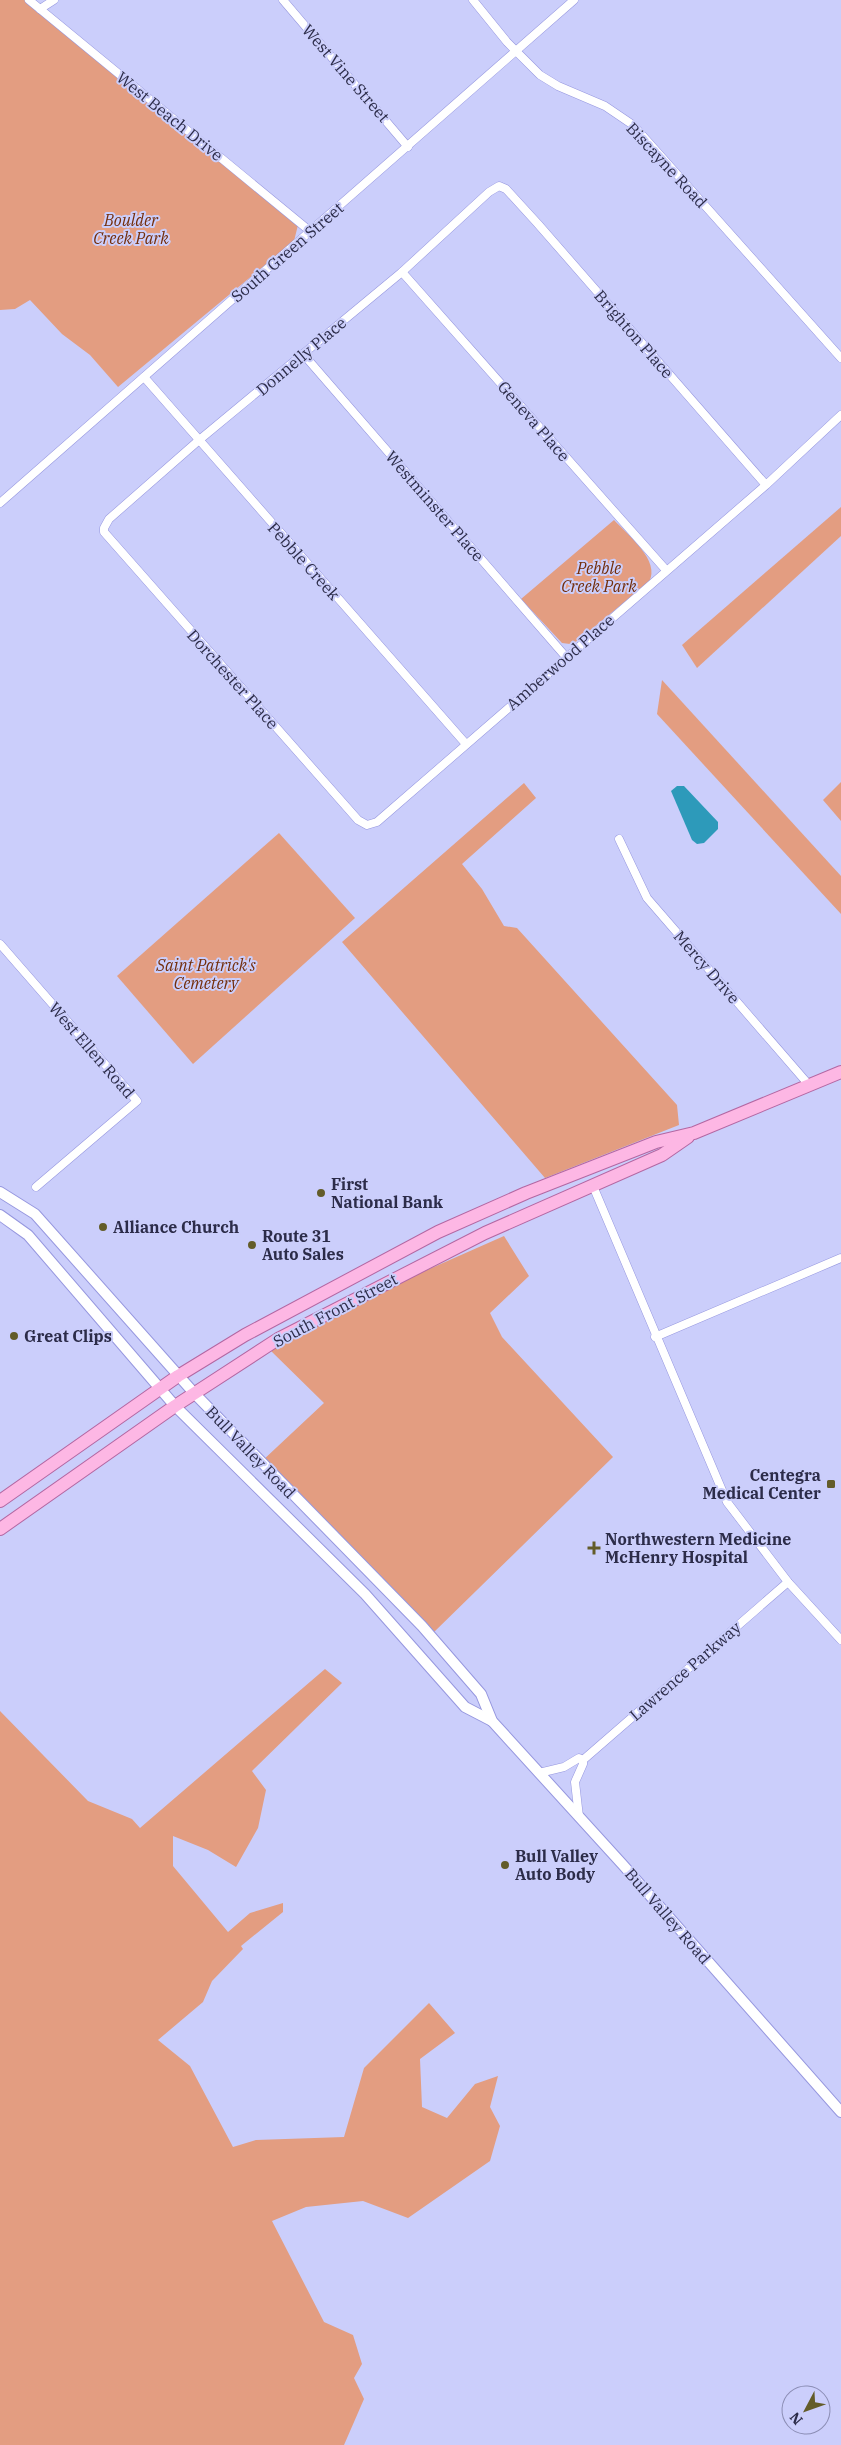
<svg xmlns="http://www.w3.org/2000/svg" width="841" height="2445" font-family="'IBM Plex Serif',serif">
<rect width="100%" height="100%" fill="#cbcefb"/>
<g fill="#e39d81">
<path d="M0,0H29L299,221L294,241L118,387L90,355L62,334L30,300L15,309L0,310Z"/>
<path d="M841,507V536L697,668L682,645Z"/>
<path d="M614,520C628,535 661,561 649,582L577,641L570,644L562,643L521,599Z"/>
<path d="M662,680L841,876V914L657,714Z"/>
<path d="M841,782V821L823,800Z"/>
<path d="M524,783L536,798L462,864L482,889L504,926L517,928L677,1105L679,1125L545,1178L342,942Z"/>
<path d="M279,833L355,918L193,1064L117,976Z"/>
<path d="M504,1236L529,1276L490,1313L502,1337L613,1457L432,1634L261,1462L324,1403L269,1349L323,1316Z"/>
<path d="M325,1669L342,1683L252,1771L266,1790L258,1828L236,1867L208,1850L173,1836V1866L228,1932L250,1913L283,1903V1912L241,1946L243,1949L212,1981L203,2002L158,2040L190,2066L233,2147L256,2140L344,2137L364,2068L429,2003L455,2033L420,2059L422,2107L447,2118L475,2084L498,2076L490,2107L500,2126L490,2161L408,2218L363,2201L306,2207L272,2221L324,2322L353,2335L362,2364L354,2378L364,2399L344,2445H0V1711L88,1801L132,1819L140,1828Z"/>
</g>
<path fill="#2d9aba" d="M677,786H684L718,822V829L704,843L697,844L692,840L671,791Z"/>
<g fill="none" stroke-linecap="round" stroke-linejoin="round">
<defs>
<g id="minor">
<path d="M29,0L311,232"/>
<path d="M283,0L408,147"/>
<path d="M473,0L507,42L540,75L558,86L605,106L633,125L841,358"/>
<path d="M40,9L54,0"/>
<path d="M402,272L666,570"/>
<path d="M304,355L566,657"/>
<path d="M144,377L466,744"/>
<path d="M766,485L538,224L506,189L499,186L489,192L402,272L198,441L109,519L104,528V532L358,820L367,825L377,822L766,485L841,415"/>
<path d="M0,503L574,0"/>
<path d="M619,839L647,898L809,1085"/>
<path d="M0,944L137,1101L36,1187"/>
<path d="M593,1186L727,1502L788,1582L841,1640"/>
<path d="M655,1337L841,1258"/>
<path d="M539,1773L564,1767L579,1758L583,1760"/>
<path d="M579,1817L575,1782L583,1764V1760L788,1582"/>
</g>
<g id="tertiary">
<path d="M0,1192L35,1214L194,1393L422,1626L481,1694L492,1721L623,1865L841,2112"/>
<path d="M0,1215L28,1235L175,1406L365,1594L465,1707L492,1721"/>
</g>
<g id="primary">
<path d="M0,1501L178,1376L245,1335L438,1232L526,1193L656,1142L694,1133L841,1072"/>
<path d="M0,1529L175,1406L278,1339L485,1233L662,1155L688,1137"/>
</g>
</defs>
<use href="#minor" stroke="#9697df" stroke-width="9"/>
<use href="#tertiary" stroke="#9697df" stroke-width="12"/>
<use href="#primary" stroke="#b367a2" stroke-width="14"/>
<use href="#minor" stroke="#fff" stroke-width="8"/>
<use href="#tertiary" stroke="#fff" stroke-width="10"/>
<use href="#primary" stroke="#fdb7e4" stroke-width="12"/>
</g>
<g fill="#635c29" stroke="#cbcefb" stroke-width="2">
<circle cx="321" cy="1193" r="5"/>
<circle cx="103" cy="1227" r="5"/>
<circle cx="252" cy="1245" r="5"/>
<circle cx="14" cy="1336" r="5"/>
<rect x="826" y="1479" width="10" height="10" rx="2.5"/>
<path d="M591.5 1540.5h5v5h5v5h-5v5h-5v-5h-5v-5h5z"/>
<circle cx="505" cy="1865" r="5"/>
</g>
<g text-anchor="middle" stroke-width="4" stroke-linejoin="round" paint-order="stroke">
<g font-size="16" fill="#2c2c49" stroke="#cbcefb">
<text transform="translate(346 73) rotate(49)" y="6">West Vine Street</text>
<text transform="translate(170 116) rotate(39)" y="6">West Beach Drive</text>
<text transform="translate(667 165) rotate(47)" y="6">Biscayne Road</text>
<text transform="translate(287 252) rotate(-41)" y="6">South Green Street</text>
<text transform="translate(634 334) rotate(49)" y="6">Brighton Place</text>
<text transform="translate(301 356) rotate(-40)" y="6">Donnelly Place</text>
<text transform="translate(534 421) rotate(49)" y="6">Geneva Place</text>
<text transform="translate(435 506) rotate(49)" y="6">Westminster Place</text>
<text transform="translate(304 561) rotate(48)" y="6">Pebble Creek</text>
<text transform="translate(560 662) rotate(-41)" y="6">Amberwood Place</text>
<text transform="translate(233 679) rotate(48)" y="6">Dorchester Place</text>
<text transform="translate(707 967) rotate(49)" y="6">Mercy Drive</text>
<text transform="translate(92 1050) rotate(49)" y="6">West Ellen Road</text>
<text transform="translate(335 1310) rotate(-28)" y="6">South Front Street</text>
<text transform="translate(251 1452) rotate(46)" y="6">Bull Valley Road</text>
<text transform="translate(685 1671) rotate(-41)" y="6">Lawrence Parkway</text>
<text transform="translate(668 1916) rotate(49)" y="6">Bull Valley Road</text>
</g>
<g font-size="16" font-style="italic" fill="#732d0a" stroke="#cbcefb">
<text x="131" y="226">Boulder<tspan x="131" dy="18">Creek Park</tspan></text>
<text x="599" y="574">Pebble<tspan x="599" dy="18">Creek Park</tspan></text>
<text x="206" y="971">Saint Patrick's<tspan x="206" dy="18">Cemetery</tspan></text>
</g>
<g font-size="16" font-weight="bold" fill="#2c2c49" stroke="#cbcefb" text-anchor="start">
<text x="331" y="1190">First<tspan x="331" dy="18">National Bank</tspan></text>
<text x="113" y="1233">Alliance Church</text>
<text x="262" y="1242">Route 31<tspan x="262" dy="18">Auto Sales</tspan></text>
<text x="24" y="1342">Great Clips</text>
<text x="821" y="1481" text-anchor="end">Centegra<tspan x="821" dy="18">Medical Center</tspan></text>
<text x="605" y="1545">Northwestern Medicine<tspan x="605" dy="18">McHenry Hospital</tspan></text>
<text x="515" y="1862">Bull Valley<tspan x="515" dy="18">Auto Body</tspan></text>
</g>
</g>
<g transform="translate(806 2410) rotate(229)"><circle r="24" fill="#cbcefb" stroke="#8b8db4"/>
<path d="M0-4L9 19L0 12L-9 19Z" fill="#635c29"/>
<text y="-8" font-size="14" font-weight="bold" text-anchor="middle" fill="#2c2c49">N</text>
</g>
</svg>
